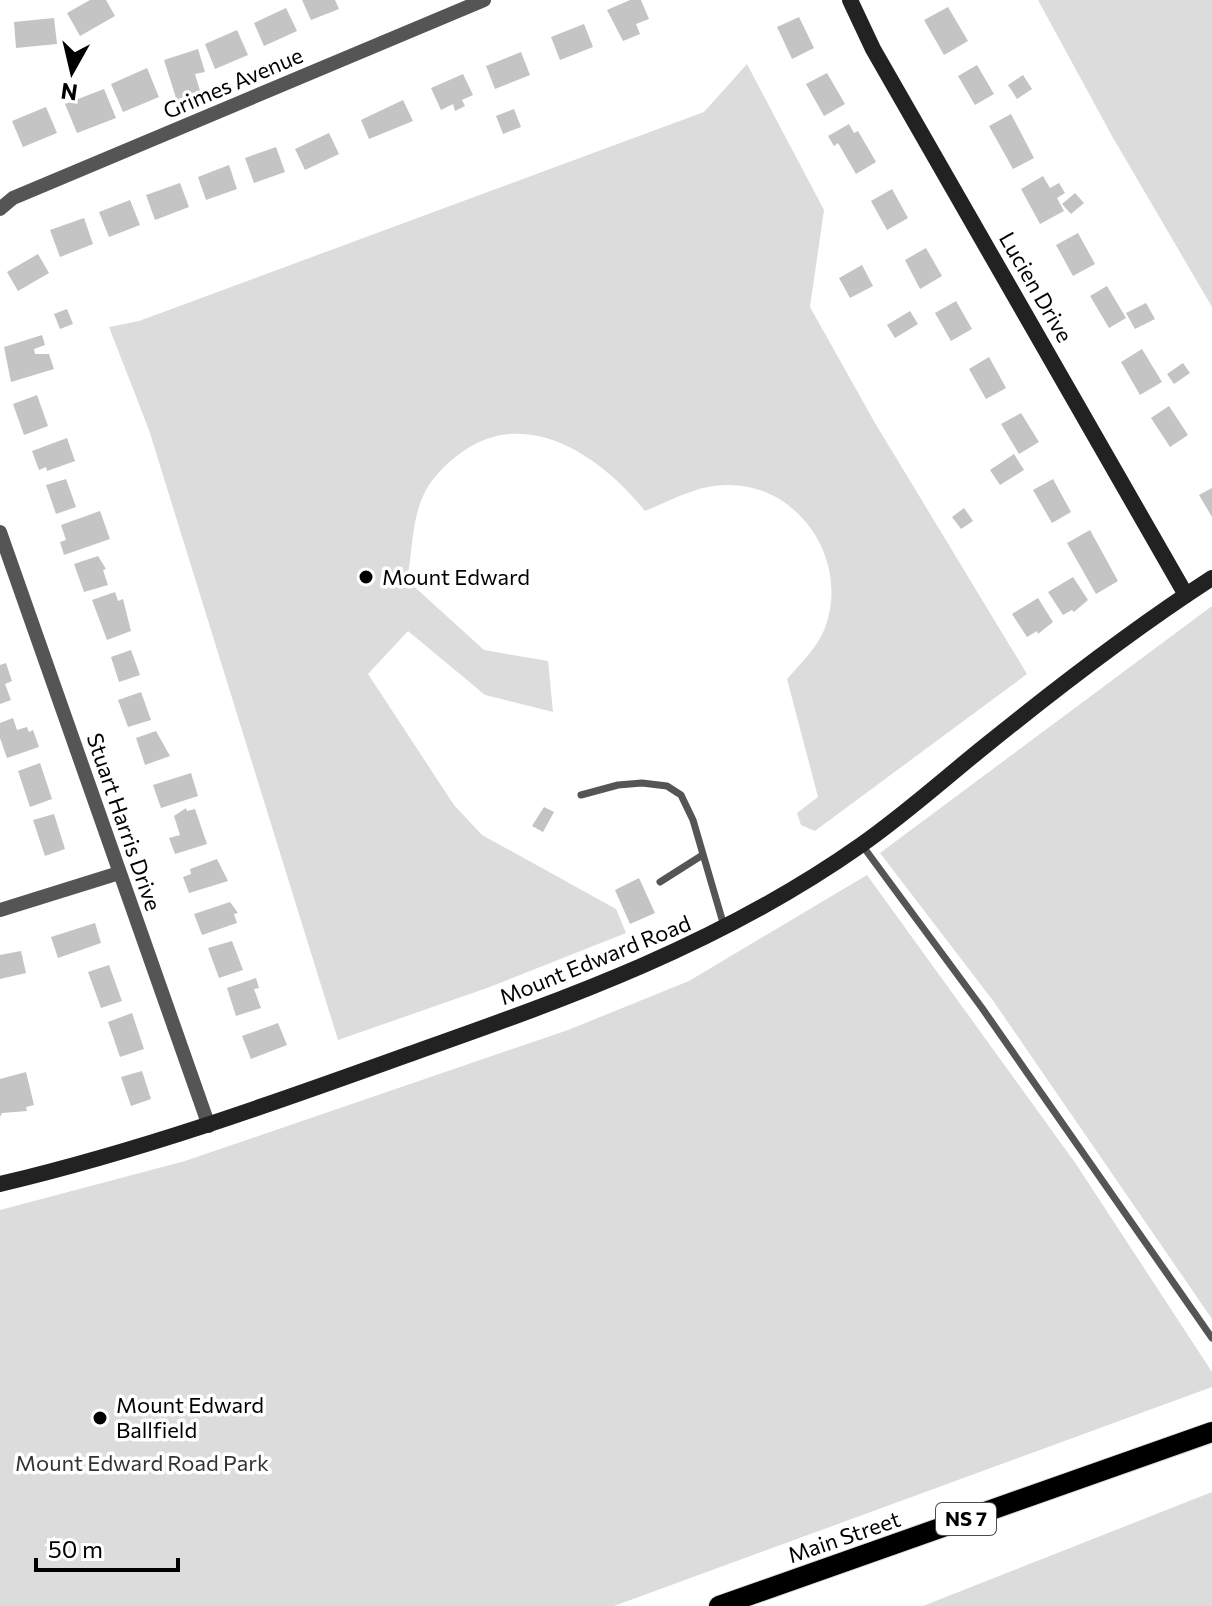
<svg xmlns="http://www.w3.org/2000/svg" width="1212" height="1606" font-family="Commissioner,sans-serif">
<rect width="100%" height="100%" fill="#fff"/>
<g fill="#dcdcdc">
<path d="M1038,0H1212V307L1112,136Z"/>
<path d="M747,64L824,210L810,307L875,423L1027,674L823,825L815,831L801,825L797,813L818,797L787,679C802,662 819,646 826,625C849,558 797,483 726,485C698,485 672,500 645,511C604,459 530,406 465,450C450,460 435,474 426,490C411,518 413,550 407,580L484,650L548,661L553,712L485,695L408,631L368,674L454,805L482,835L616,909L626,933L487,988L338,1040L149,430L109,327L139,321L704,112Z"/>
<path d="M1212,606V1319L994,1002L880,853Z"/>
<path d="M867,875L1076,1164L1212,1372V1387L614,1606H0V1210L185,1161L568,1030L689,981Z"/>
<path d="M1212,1492V1606H923Z"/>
</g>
<g fill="#c4c4c4">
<path d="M90,0H106L115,16L80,36L67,13Z"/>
<path d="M302,0H335L339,9L311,20Z"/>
<path d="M630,0H641L649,19L636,24L640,34L623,41L607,10Z"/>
<path d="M948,7L968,41L944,55L924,20Z"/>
<path d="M286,8L297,31L264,46L254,23Z"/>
<path d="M799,17L814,48L792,59L777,27Z"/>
<path d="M54,18L57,44L16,48L14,22Z"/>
<path d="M584,24L593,47L560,60L551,37Z"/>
<path d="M237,30L248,55L215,69L205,44Z"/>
<path d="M198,49L205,72L195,74L201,94L177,101L164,60Z"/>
<path d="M521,52L530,75L495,89L486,66Z"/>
<path d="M977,65L994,94L975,105L958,76Z"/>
<path d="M147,68L159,97L123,112L111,84Z"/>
<path d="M827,73L845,104L824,116L806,84Z"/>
<path d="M463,74L473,95L462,100L465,106L455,111L453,104L441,110L431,88Z"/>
<path d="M1023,75L1032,89L1017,99L1008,85Z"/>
<path d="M104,89L116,118L77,133L65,104Z"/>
<path d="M403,100L413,121L369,139L361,120Z"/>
<path d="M46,107L57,133L23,147L12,121Z"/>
<path d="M514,109L521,127L503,134L496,116Z"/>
<path d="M1011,114L1034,158L1013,169L989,126Z"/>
<path d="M849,124L854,133L858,131L876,162L856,174L838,143L834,146L828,136Z"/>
<path d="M329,133L339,154L305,170L295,149Z"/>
<path d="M276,147L285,172L254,183L245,158Z"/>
<path d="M229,165L237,189L206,200L198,177Z"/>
<path d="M1043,176L1050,188L1059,183L1065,193L1057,198L1064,211L1040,224L1021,189Z"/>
<path d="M180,183L189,207L155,220L146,195Z"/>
<path d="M892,189L908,218L887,230L871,201Z"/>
<path d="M1075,193L1084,203L1071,214L1062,204Z"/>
<path d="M130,200L140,225L109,237L99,212Z"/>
<path d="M84,218L93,244L60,257L50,230Z"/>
<path d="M1078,233L1095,264L1073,276L1056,245Z"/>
<path d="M926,248L942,276L920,289L905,260Z"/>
<path d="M38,254L49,273L18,291L7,272Z"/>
<path d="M862,265L873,286L850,298L839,278Z"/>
<path d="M1107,286L1126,318L1109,328L1090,296Z"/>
<path d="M956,301L972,329L951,341L935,313Z"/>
<path d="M1146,303L1155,319L1135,329L1126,313Z"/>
<path d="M67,309L73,324L60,329L54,314Z"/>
<path d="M910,311L918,324L895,338L887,325Z"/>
<path d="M42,335L45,345L34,349L35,354H49L54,369L11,382L4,347Z"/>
<path d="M1142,349L1162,382L1140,395L1121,362Z"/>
<path d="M989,357L1006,388L986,399L969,369Z"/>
<path d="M1183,363L1190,373L1174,384L1167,374Z"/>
<path d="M37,395L48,426L24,435L13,404Z"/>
<path d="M1169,406L1188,435L1170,447L1151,418Z"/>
<path d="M1021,413L1039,442L1019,454L1001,424Z"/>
<path d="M67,438L75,461L47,471L46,467L39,470L32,451Z"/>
<path d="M1014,454L1024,470L1000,485L990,470Z"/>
<path d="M66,479L76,507L56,514L46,485Z"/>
<path d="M1053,479L1071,512L1052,523L1033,490Z"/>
<path d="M1212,488V517L1199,495Z"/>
<path d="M964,508L973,521L961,529L952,517Z"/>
<path d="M100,511L110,539L64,555L60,542L66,540L61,525Z"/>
<path d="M1090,530L1118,581L1096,594L1067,543Z"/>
<path d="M98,556L106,569L103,570L108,585L84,592L74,564Z"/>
<path d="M1073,577L1088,600L1074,612L1072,610L1063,615L1048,592Z"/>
<path d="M115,592L118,601L123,599L131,631L107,640L92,600Z"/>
<path d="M1038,598L1053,622L1038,634L1037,631L1027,637L1012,614Z"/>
<path d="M131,650L140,675L119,682L111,657Z"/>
<path d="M6,663L12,681L5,684L11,700L0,704V665Z"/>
<path d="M141,692L151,720L128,727L118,700Z"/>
<path d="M13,718L17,730L27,727L29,732L33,730L39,747L7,758L0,738V723Z"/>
<path d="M156,731L170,756L145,765L136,738Z"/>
<path d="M40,763L52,799L30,807L18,771Z"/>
<path d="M191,773L198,796L161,808L153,785Z"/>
<path d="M544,807L554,812L543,832L532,826Z"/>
<path d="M186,808L187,811L195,809L207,844L175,854L169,838L180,835L174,816Z"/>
<path d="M54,814L65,849L45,856L33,820Z"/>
<path d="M217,859L228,881L189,893L183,877L191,874L190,869Z"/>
<path d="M639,878L655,913L630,924L615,890Z"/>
<path d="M230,902L238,913L234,914L237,923L202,935L194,914Z"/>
<path d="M95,923L101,943L58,958L51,937Z"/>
<path d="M232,941L243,970L219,978L208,948Z"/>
<path d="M21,951L26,973L0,979V955Z"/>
<path d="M109,965L122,1001L101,1008L88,972Z"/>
<path d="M256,978L259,988L254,989L261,1008L236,1016L227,988Z"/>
<path d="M132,1013L144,1049L120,1057L108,1022Z"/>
<path d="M278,1023L287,1045L251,1059L242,1036Z"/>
<path d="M142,1071L151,1099L131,1106L121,1077Z"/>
<path d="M26,1072L34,1105L26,1107L27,1111L2,1113L0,1117V1079Z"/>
</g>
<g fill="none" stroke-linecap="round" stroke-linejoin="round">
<defs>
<path id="primary" d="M719,1606L1212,1432"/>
</defs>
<use href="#primary" stroke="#dbdbdb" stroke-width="22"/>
<g stroke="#555" stroke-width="7">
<path d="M581,795L618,785L642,783L667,786L681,795L693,820L724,926"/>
<path d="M862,845L982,1008L1212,1338"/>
<path d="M660,882L701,856"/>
</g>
<g stroke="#555" stroke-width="14">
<path d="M0,209L13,198L484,0"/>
<path d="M0,532L209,1126"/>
<path d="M0,910L119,873"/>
</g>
<g stroke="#222" stroke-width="16">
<path d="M850,0L873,49L1186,595"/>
<path d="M0,1184C140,1151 271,1104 407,1055C568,998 719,945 861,845C904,815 944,779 985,746C1058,687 1133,629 1212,578"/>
</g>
<use href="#primary" stroke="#000" stroke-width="20"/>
</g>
<g fill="#000" stroke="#fff" stroke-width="3">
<circle cx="366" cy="577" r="8"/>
<circle cx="100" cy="1418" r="8"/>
</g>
<g text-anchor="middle" stroke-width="7" stroke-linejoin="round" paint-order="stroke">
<rect fill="#fff" stroke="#4c4c4c" stroke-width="2" x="936" y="1503" width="60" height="32" rx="6"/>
<g font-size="20" font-weight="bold" fill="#000">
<text x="966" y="1526">NS 7</text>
</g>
<g font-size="22" fill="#000" stroke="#fff">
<text transform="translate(233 83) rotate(-23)" y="8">Grimes Avenue</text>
<text transform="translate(1036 287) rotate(60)" y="8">Lucien Drive</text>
<text transform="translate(124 822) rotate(71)" y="8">Stuart Harris Drive</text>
<text transform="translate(595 960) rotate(-22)" y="8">Mount Edward Road</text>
<text transform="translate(844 1537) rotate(-19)" y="8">Main Street</text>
</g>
<g font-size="22" fill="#000" stroke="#fff" text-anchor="start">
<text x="382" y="585">Mount Edward</text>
<text x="116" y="1413">Mount Edward<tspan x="116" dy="25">Ballfield</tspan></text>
</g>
<g font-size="22" fill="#333" stroke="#fff">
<text x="142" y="1471">Mount Edward Road Park</text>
</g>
</g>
<g transform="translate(72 72) rotate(188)" stroke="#ffffff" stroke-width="6" paint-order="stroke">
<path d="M0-6L14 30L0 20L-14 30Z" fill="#000000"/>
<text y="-12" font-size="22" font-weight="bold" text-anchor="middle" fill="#000000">N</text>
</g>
<path d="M36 1558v12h142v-12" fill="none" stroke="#000000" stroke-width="4"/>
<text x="48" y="1558" font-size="24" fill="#000000" stroke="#ffffff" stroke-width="6" paint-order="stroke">50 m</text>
</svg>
